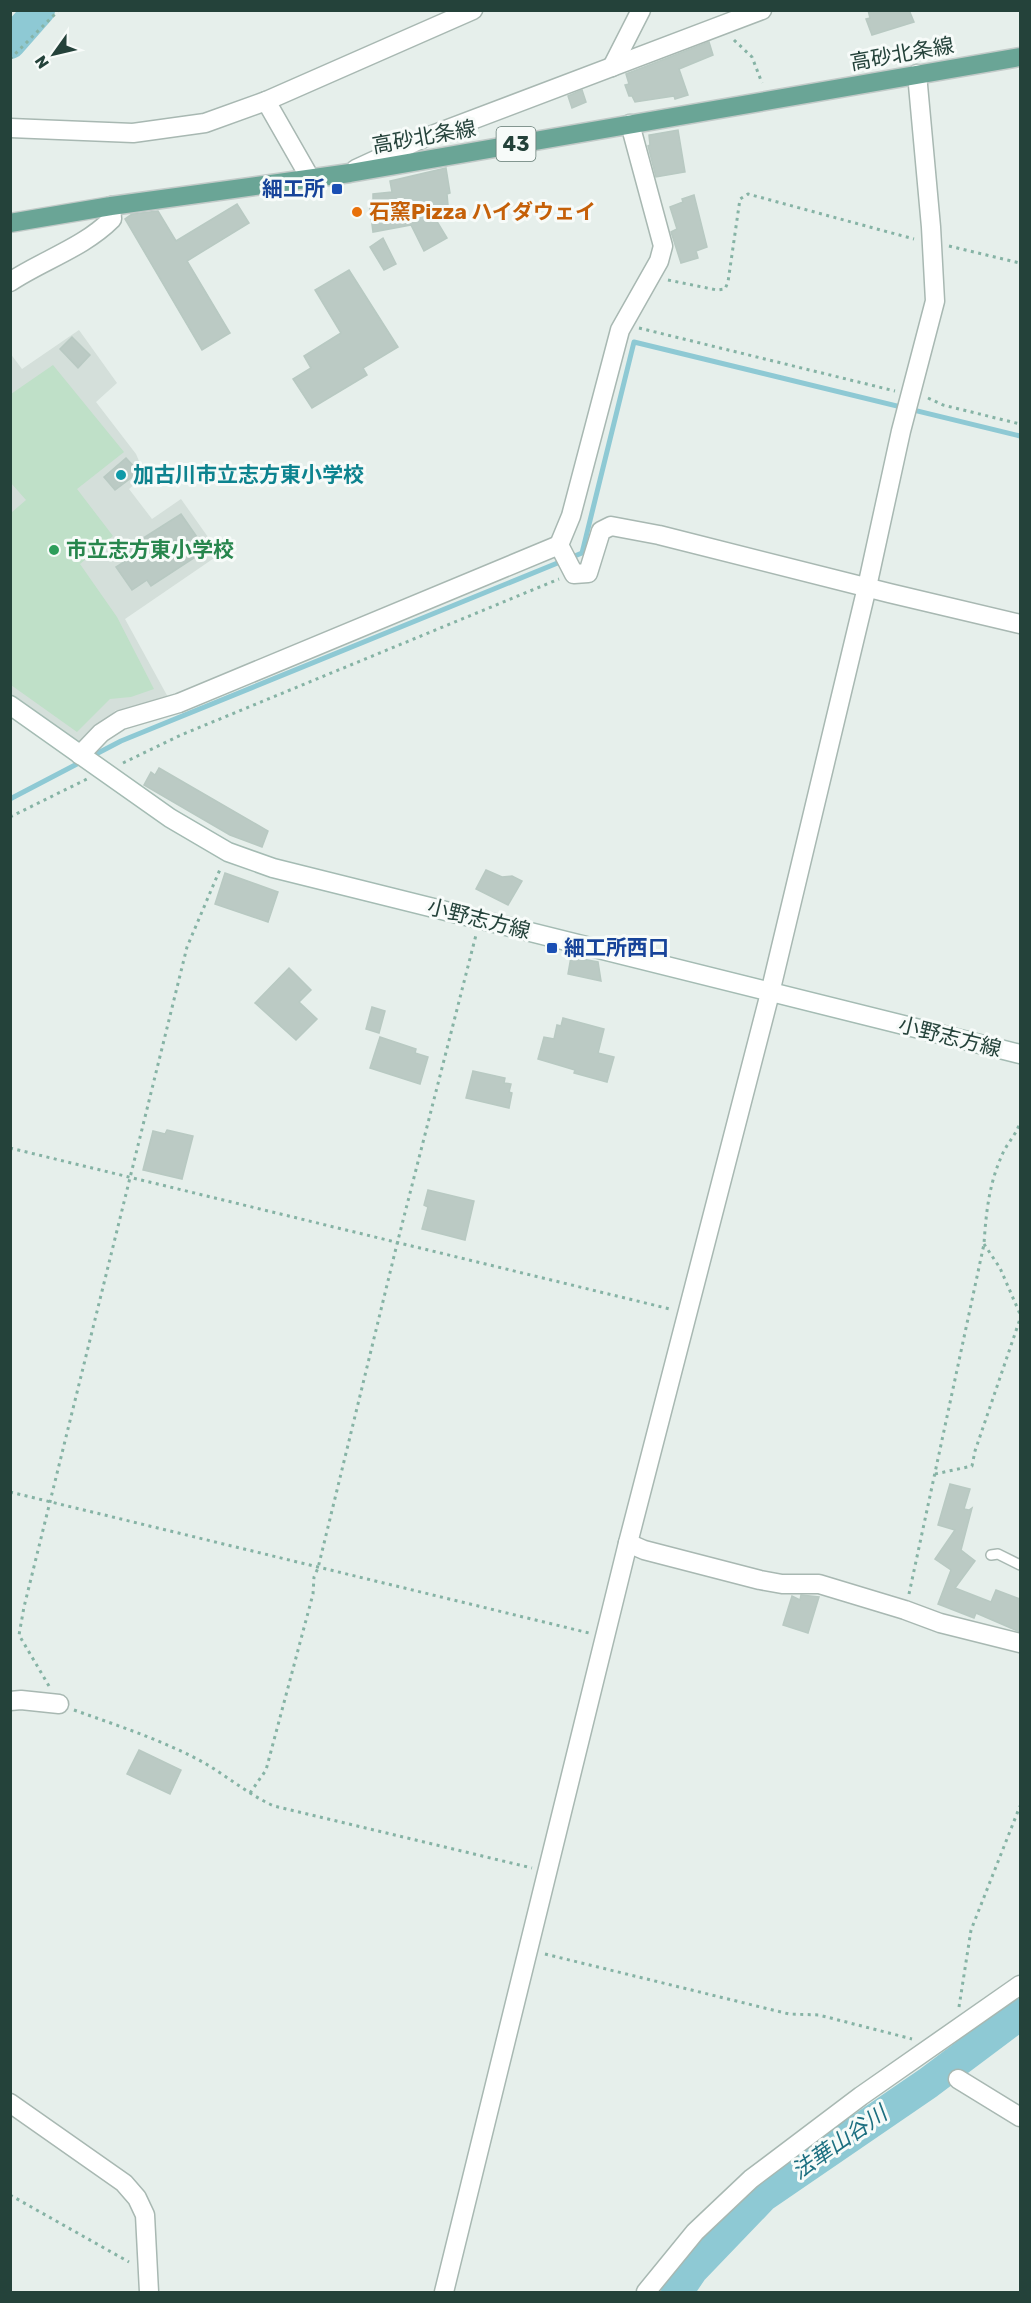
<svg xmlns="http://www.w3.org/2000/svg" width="1031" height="2303" font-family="Rubik,'Noto Sans JP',sans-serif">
<rect width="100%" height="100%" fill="#e6efeb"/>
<path fill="#d4dfda" d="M79,330L117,383L96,402L136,454L145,475L129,489L152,519L181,499L220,554L125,619L169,699L132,711L116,710L79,745L11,695L10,353L22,369Z"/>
<path fill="#bfe0c8" d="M53,365L124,452L77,489L113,536L80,564L117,617L154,689L131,697L110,699L77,732L11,685V513L26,500L11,483V394Z"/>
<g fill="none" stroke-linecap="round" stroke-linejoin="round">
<path stroke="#8ec9d4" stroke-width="5" d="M10,799L121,741L582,553L634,342L1020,436"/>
<g stroke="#8ec9d4" stroke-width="32">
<path d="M10,43L39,10"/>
<path d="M677,2292L692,2270L763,2196L928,2083L1020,2014"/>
</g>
</g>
<g fill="#bbcac4" stroke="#b8c9c2" stroke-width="1.5">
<path d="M868,10H909L914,22L872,35L866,19L870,18Z"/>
<path d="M709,42L713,55L679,69L688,95L675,99L674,96L635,102L632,96H629L625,85L629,84L626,74Z"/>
<path d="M582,90L586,102L572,108L568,96Z"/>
<path d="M678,130L685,172L656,177L648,146L650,145L649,135Z"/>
<path d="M446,168L450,193L447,194L448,205L430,210L447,238L424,251L411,225L373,232L369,201L373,200V194L392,192L390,181Z"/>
<path d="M694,195L707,247L696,251L698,258L681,263L671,232L677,229L670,207L683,202L682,199Z"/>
<path d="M237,204L249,223L187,261L230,333L202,350L125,219L132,214L158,211L176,241Z"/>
<path d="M383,238L396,264L384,270L370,247Z"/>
<path d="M349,270L398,347L363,368L367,375L312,408L293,379L311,368L304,356L341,333L315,290Z"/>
<path d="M72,337L90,355L78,368L60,349Z"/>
<path d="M126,458L139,472L115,490L104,477Z"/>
<path d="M181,514L206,550L151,586L147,580L132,590L116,567L132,557L126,549Z"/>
<path d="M159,768L268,831L262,847L230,835L144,785L151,772L155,775Z"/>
<path d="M486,870L502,877L512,876L522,881L508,905L476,889Z"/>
<path d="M225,873L278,892L268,922L215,904Z"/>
<path d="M571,957L598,962L601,981L568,974Z"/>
<path d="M289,968L311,990L299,1002L317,1019L296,1040L255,1003Z"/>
<path d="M372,1007L385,1011L379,1033L366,1029Z"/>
<path d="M563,1018L604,1029L598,1053L614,1057L607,1082L574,1073L575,1070L538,1059L544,1037L554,1039L557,1025L561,1026Z"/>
<path d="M380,1037L416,1049L415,1053L428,1057L420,1084L370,1068Z"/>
<path d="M473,1071L505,1078L504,1083L511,1084L509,1092L512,1093L509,1108L466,1098Z"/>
<path d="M167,1130L193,1136L182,1179L143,1170L153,1131L165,1134Z"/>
<path d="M428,1190L474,1201L465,1240L422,1229L428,1207L424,1205Z"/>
<path d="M950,1484L970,1489L964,1509L969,1510L972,1508L961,1550L975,1561L955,1588L991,1602L996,1590L1020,1599V1632L976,1613L974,1618L938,1604L951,1570L935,1559L955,1530L938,1525Z"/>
<path d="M801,1595L819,1597L808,1633L783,1625L792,1596L800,1600Z"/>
<path d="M139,1750L181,1770L170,1794L127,1774Z"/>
</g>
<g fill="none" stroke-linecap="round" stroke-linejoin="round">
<defs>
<path id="lane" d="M991,1555L998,1554L1020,1565"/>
<g id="street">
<path d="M612,67L641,10"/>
<path d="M266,101L310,178"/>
<path d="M630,124L663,246L659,261L620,330L571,516L559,545L574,574L588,573L601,531L611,526L659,535L889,593L1020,624"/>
<path d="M10,128L133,133L205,123L266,101L473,10"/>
<path d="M356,169L419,140L762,10"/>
<path d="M10,282C43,260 83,248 112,219L111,206"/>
<path d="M80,755L101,733L121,720L179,703L559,545"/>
<path d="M628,1543L644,1550L760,1580L782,1584H819L905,1610L940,1623L1020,1643"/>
<path d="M10,1701L21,1700L59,1704"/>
<path d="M958,2079L1020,2117"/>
<path d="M10,2103L124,2183L137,2198L145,2215L149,2292"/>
<path d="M444,2292L628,1543L770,993L867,587L901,431L935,301L931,227L917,74"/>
<path d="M646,2292L695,2232L751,2179L861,2096L1020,1985"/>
</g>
<path id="secondary" d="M10,705L170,818L228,852L273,868L1020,1054"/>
<path id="primary" d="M10,223L111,206L350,173L1020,57"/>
</defs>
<use href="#lane" stroke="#a8b8b2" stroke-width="12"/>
<use href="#street" stroke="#a8b8b2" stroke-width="21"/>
<use href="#secondary" stroke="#a4bbb3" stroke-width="21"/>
<use href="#primary" stroke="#c2cac8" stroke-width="21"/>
<g stroke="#86b3a5" stroke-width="3" stroke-dasharray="3 4.5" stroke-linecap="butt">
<path d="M734,40L752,57L762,83"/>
<path d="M10,59L59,10"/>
<path d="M949,246L1020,263"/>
<path d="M668,280L717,290L725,289L728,282L740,199L748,194L914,239"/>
<path d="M639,328L895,391"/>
<path d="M928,398L943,405L1020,424"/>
<path d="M123,763L181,735L559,579"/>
<path d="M10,817L87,779"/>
<path d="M10,1148L670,1309"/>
<path d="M984,1244L1000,1268L1020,1314"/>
<path d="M935,1474L972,1466L975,1451L1020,1319"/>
<path d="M10,1492L589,1633"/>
<path d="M909,1594L984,1244C986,1213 989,1184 1002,1155C1007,1143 1017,1134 1020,1122"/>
<path d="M49,1686L19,1635L24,1607L187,947L221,867"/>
<path d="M74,1710C116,1725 159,1739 199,1760C225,1774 247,1794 274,1806L532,1868"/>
<path d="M250,1793L266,1770L313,1594L314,1577L318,1568L397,1244L476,935"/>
<path d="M545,1954L789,2014L819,2015L912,2039"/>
<path d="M959,2007L971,1930L1020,1806"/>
<path d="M10,2195L129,2262"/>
</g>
<use href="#lane" stroke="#fff" stroke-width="9"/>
<use href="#street" stroke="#fff" stroke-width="18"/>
<use href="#secondary" stroke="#fff" stroke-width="18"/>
<use href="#primary" stroke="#6aa596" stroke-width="18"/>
</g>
<g fill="#1a4fb4" stroke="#f7fbf9" stroke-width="2">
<rect x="331" y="183" width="12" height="12" rx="3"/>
<rect x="546" y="942" width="12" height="12" rx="3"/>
</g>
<circle fill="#e8710a" stroke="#f7fbf9" stroke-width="2" cx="357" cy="212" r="6"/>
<circle fill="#0f9aa8" stroke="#f7fbf9" stroke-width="2" cx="121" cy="475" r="6"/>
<circle fill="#2e9e5b" stroke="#f7fbf9" stroke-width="2" cx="54" cy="550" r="6"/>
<g text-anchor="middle" stroke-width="6" stroke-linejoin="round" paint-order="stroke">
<rect fill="#f7fbf9" stroke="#637a73" stroke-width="1.5" x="496.5" y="127" width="39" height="34" rx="4.5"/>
<g font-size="20" font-weight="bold" fill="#24423a">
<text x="516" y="151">43</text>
</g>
<g font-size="21" fill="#24423a" stroke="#f7fbf9">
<text transform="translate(902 54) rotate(-10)" y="7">高砂北条線</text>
<text transform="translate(424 137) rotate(-10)" y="7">高砂北条線</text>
<text transform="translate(479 919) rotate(14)" y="7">小野志方線</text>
<text transform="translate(950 1037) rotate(14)" y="7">小野志方線</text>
</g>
<g font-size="21" font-weight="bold" fill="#164399" stroke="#f7fbf9" text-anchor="end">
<text x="325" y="196">細工所</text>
<text x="564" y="955" text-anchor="start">細工所西口</text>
</g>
<g font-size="21" font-weight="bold" fill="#c56008" stroke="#f7fbf9" text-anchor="start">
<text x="369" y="219">石窯Pizza ハイダウェイ</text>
</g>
<g font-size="21" font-weight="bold" fill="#0d838f" stroke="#f7fbf9" text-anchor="start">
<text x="133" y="482">加古川市立志方東小学校</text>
</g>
<g font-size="21" font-weight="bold" fill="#27864d" stroke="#f7fbf9" text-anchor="start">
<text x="66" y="557">市立志方東小学校</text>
</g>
<g font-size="22" font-style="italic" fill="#1c6f80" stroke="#f7fbf9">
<text transform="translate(839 2142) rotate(-35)" y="8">法華山谷川</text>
</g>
</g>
<rect width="1031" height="2303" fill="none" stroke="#24423a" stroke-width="24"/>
<g transform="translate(54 54) rotate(236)" stroke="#f7fbf9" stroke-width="4.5" paint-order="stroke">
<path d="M0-4.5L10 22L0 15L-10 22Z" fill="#24423a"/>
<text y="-9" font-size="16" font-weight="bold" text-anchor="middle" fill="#24423a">N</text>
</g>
</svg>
